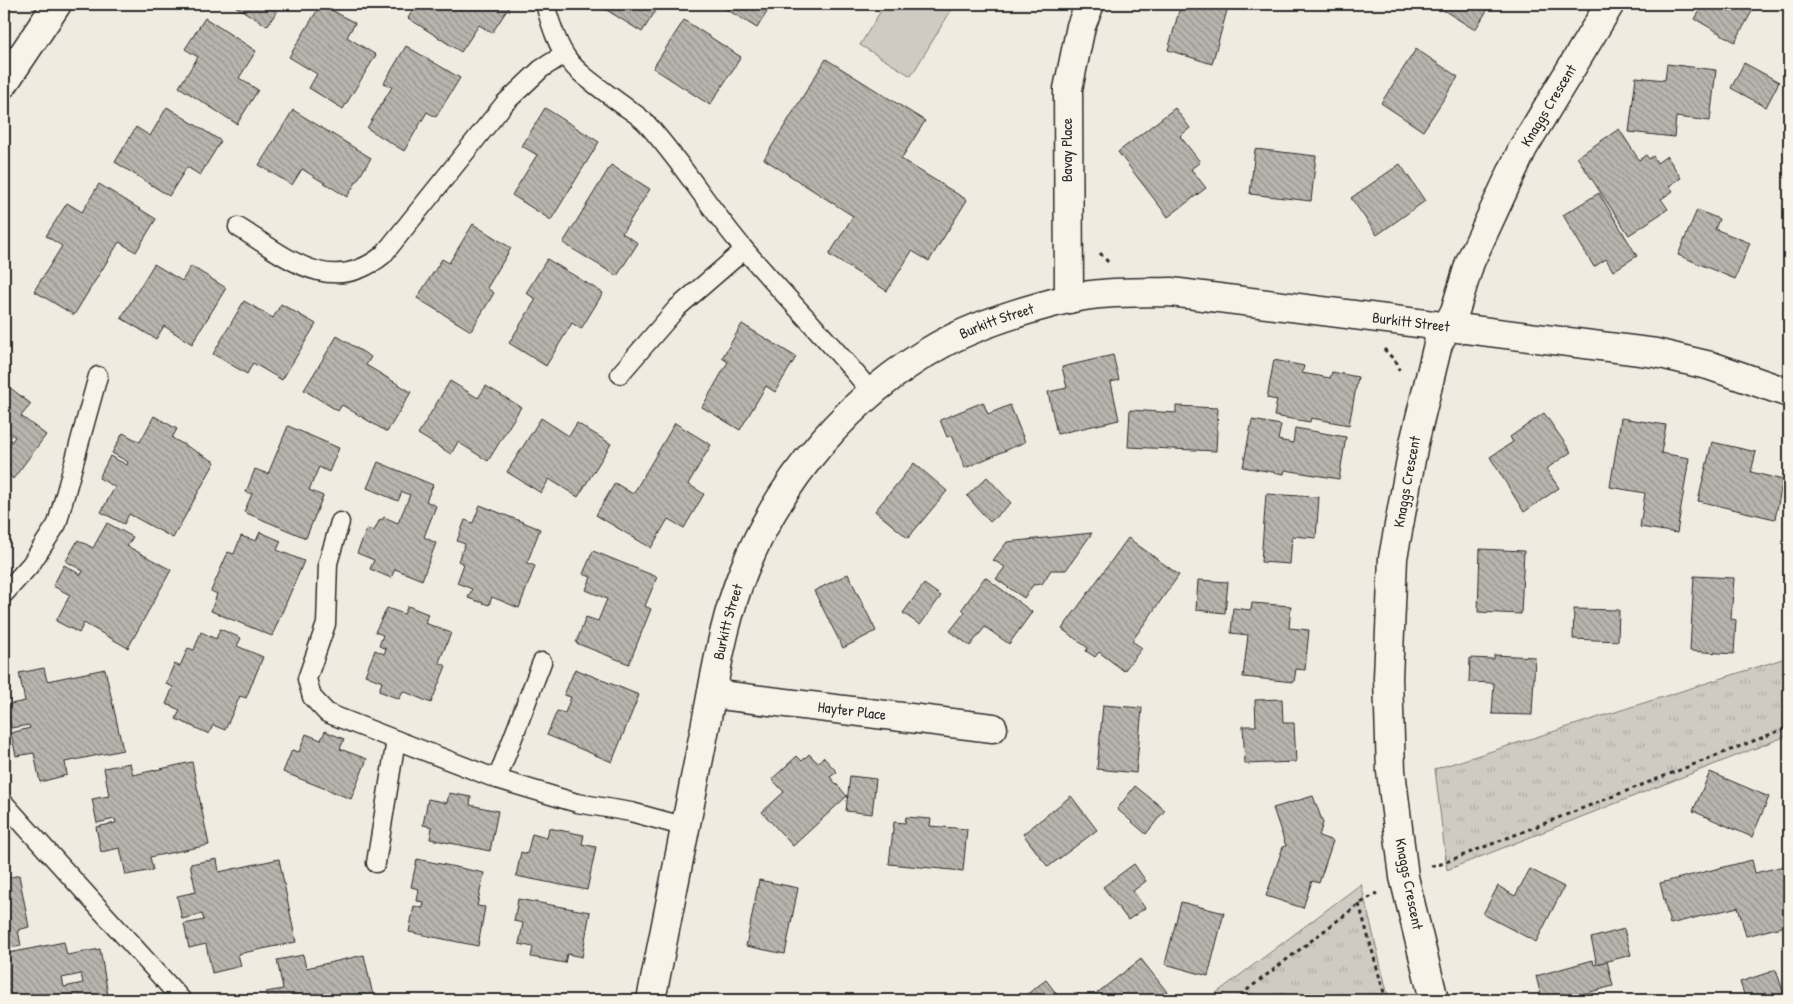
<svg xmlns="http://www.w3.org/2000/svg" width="1793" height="1004" font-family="'Patrick Hand',sans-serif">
<defs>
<pattern id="grass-tufts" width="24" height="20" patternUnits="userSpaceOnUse" patternTransform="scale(1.25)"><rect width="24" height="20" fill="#cfcbc2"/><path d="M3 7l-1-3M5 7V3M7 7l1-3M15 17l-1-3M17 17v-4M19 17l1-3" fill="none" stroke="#b2aea7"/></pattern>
<pattern id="building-back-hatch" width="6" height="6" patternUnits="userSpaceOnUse" patternTransform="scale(1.25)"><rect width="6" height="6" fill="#b8b5ae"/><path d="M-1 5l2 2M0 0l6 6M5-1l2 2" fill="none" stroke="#96938e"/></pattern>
</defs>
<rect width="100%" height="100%" fill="#efebe0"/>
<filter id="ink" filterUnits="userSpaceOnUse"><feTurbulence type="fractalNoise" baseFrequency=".02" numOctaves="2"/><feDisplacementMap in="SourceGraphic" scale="10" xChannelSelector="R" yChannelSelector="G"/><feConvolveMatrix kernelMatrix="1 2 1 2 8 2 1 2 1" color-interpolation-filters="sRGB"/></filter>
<g filter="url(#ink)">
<g fill="url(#grass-tufts)" stroke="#7d7b76">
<path d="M1789,657V735L1447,870L1435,769Z"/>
<path d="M1361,884L1389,1000H1207Z"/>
</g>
<path fill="#cfcbc2" stroke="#7d7b76" d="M885,4H955L911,76L860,45Z"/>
<g fill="url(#building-back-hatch)" stroke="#2b2b2b" fill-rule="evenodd">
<path d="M232,4H282L267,26Z"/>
<path d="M321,4L355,23L347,37L376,55L343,109L309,88L317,74L289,57Z"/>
<path d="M417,4H511L492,33L479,25L461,52L408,18Z"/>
<path d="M597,4H660L642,32Z"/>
<path d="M718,4H772L757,28Z"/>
<path d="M1181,4H1218L1228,7L1212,64L1168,50Z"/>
<path d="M1439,4H1491L1475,30L1437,6Z"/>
<path d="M1704,4H1756L1735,42L1695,19Z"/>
<path d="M205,18L256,51L239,78L258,90L237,124L179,87L198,57L185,49Z"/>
<path d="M684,20L741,57L710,105L653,68Z"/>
<path d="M406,46L460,78L436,117L427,112L404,151L367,128L392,87L384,83Z"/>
<path d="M1416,49L1458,77L1423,131L1381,103Z"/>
<path d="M826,59L925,121L901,159L967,200L929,261L912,251L887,291L829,255L853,216L764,159Z"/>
<path d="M1744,63L1779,82L1766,107L1731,88Z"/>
<path d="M1667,64L1716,70L1710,121L1676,117L1674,137L1629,132L1636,77L1665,80Z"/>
<path d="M167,107L221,141L200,175L187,167L169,196L115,162L136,127L150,136Z"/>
<path d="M545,108L599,142L551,220L512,195L537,155L522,146Z"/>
<path d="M1175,108L1190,128L1180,136L1200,162L1191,169L1206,188L1168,217L1118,152Z"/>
<path d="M293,110L371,158L347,197L302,169L292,185L259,165Z"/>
<path d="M1619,129L1639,160L1646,155L1649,159L1653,156L1657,163L1667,156L1681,178L1669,186L1673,191L1661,199L1668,209L1629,235L1577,157Z"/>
<path d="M1255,149L1316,156L1311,201L1250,194Z"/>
<path d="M1400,164L1425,201L1377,235L1351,198Z"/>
<path d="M611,165L650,189L622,233L638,243L617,276L563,243Z"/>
<path d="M99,184L156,219L136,252L119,242L74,315L34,291L62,246L46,236L67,203L82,212Z"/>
<path d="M1599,193L1637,256L1613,271L1606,259L1594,267L1563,215Z"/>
<path d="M1697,210L1719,219L1715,229L1750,243L1735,279L1678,255Z"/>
<path d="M473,224L511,248L487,288L494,293L471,331L417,298L442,259L449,263Z"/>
<path d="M547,259L603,293L581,329L572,323L546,366L509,343L536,299L526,293Z"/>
<path d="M154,264L182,281L191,266L226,288L192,344L164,326L156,339L121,318Z"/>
<path d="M244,301L273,318L281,304L316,324L282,380L253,363L247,374L213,354Z"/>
<path d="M742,324L796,357L775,392L766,386L740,430L702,407L728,362L722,358Z"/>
<path d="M337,336L371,357L366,365L411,392L387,432L342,405L338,411L304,390Z"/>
<path d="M1113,355L1119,380L1111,382L1119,420L1057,434L1048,392L1067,388L1062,367Z"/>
<path d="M1274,360L1304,366L1302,373L1330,378L1332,372L1358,377L1349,425L1311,418L1310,422L1274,416L1277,400L1267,398Z"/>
<path d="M450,381L478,398L486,386L521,407L488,461L458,442L451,454L418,434Z"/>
<path d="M4,383L31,404L21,416L46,435L13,479L4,471V441L9,445L15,437L4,429Z"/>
<path d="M983,402L988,414L1010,405L1025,442L965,468L952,435L947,437L940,420Z"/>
<path d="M1176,406L1218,408L1216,451L1128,447L1130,410L1176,413Z"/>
<path d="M1544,413L1571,452L1546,469L1559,488L1524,512L1490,457L1513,442L1510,437Z"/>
<path d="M154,416L177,429L172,438L215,462L173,538L129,514L124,524L101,512L115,487L99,478L110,456L127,465L128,462L112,453L123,433L140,442Z"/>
<path d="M541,418L569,436L577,423L611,444L578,497L549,479L541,493L507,472Z"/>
<path d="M1621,418L1666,425L1661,453L1689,458L1677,533L1640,527L1645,493L1610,487Z"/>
<path d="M1252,420L1281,425L1278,440L1293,443L1295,428L1346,437L1339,479L1285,470L1284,474L1243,467Z"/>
<path d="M675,423L711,445L688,484L704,494L684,528L668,519L651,548L596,515L615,483L633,494Z"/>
<path d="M288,426L339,448L329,472L319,467L309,490L323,496L306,538L244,512L252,494L246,492L255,469L268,474Z"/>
<path d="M1712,442L1756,452L1751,472L1783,480L1775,519L1698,501Z"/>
<path d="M378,462L433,485L426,501L436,506L424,537L436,543L422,580L395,569L391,578L370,569L374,560L357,553L367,529L374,531L380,519L382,520L384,517L398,523L410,495L402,492L398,501L367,488Z"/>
<path d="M914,463L947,491L908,538L875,511Z"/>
<path d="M987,477L1011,503L990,522L967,496Z"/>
<path d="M1266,494L1319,497L1316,538L1292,536L1290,564L1261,562Z"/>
<path d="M480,505L540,529L527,563L535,566L519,608L492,597L489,605L468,598L472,589L457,583L464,564L458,561L465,544L457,541L465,520L473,523Z"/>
<path d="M4,518L10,523L4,531Z"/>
<path d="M107,523L133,537L127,546L171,570L128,648L84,623L79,633L56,621L70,595L53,586L54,584L64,565L81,575L83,571L66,561L78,540L93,548Z"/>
<path d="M260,532L281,541L277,550L304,561L272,636L211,611L217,594L211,591L228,552L234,554L241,536L256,541Z"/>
<path d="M1092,533L1066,570H1051L1042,584L1033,585L1024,598L996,579L1005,567L993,560L1007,542Z"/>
<path d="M1128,538L1179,575L1132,641L1142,648L1124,671L1099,652L1095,657L1086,651L1088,648L1062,629Z"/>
<path d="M1480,549L1524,551L1521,614L1478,612Z"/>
<path d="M593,551L657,577L645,606L651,609L629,664L576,643L586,617L598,621L607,599L586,590L591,577L583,574Z"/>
<path d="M848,574L876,631L843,648L814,591Z"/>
<path d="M1694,576L1734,578L1731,619L1736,620L1734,654L1690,651Z"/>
<path d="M985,577L1032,612L1009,644L985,627L970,646L950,631L965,612L962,609Z"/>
<path d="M1198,580L1228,582L1225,613L1196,610Z"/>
<path d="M924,584L941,596L920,625L903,613Z"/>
<path d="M1252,603L1291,606L1289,628L1309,630L1305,670L1296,669L1294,682L1243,677L1248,635L1231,633L1233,608L1251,610Z"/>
<path d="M408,606L428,614L425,623L451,633L439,662L446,666L431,703L403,691L399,699L379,691L382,682L365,675L375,650L384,654L386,649L379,646L383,635L375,632L387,608L404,614Z"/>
<path d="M1574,609L1619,610L1618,641L1573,639Z"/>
<path d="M220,629L241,638L237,646L263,657L246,698L240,696L225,730L213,725L209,734L176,719L180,710L166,704L173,687L166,684L174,664L180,666L188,648L194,650L201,632L216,639Z"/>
<path d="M1494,655L1535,657L1532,715L1492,714L1494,683L1469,682L1470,658L1494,659Z"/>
<path d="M44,668L47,681L105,669L123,750L65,762L67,775L40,782L34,753L16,756L11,733L30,728L29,725L11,728L6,705L25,701L19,673Z"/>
<path d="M575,669L639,695L612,762L547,735L557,711L565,713L571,697L564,695Z"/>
<path d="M1282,699L1283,723H1294L1296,762L1245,764L1243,726H1256L1255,700Z"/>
<path d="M1103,705L1142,708L1136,773L1097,769Z"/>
<path d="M325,731L344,739L340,749L367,759L351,799L283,772L292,750L299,752L306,734L321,740Z"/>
<path d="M809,754L818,763L823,757L837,772L830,777L847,796L793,846L762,812L784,792L772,779L797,756L802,761Z"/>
<path d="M192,762L209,845L150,857L153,870L126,875L120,848L101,852L96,827L116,823L115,819L97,823L92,799L109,796L104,768L130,763L133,775Z"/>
<path d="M1710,772L1769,797L1752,837L1693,811Z"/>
<path d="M850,776L876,779L872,814L846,811Z"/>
<path d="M1135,786L1165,810L1146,834L1117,809Z"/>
<path d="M449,793L471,797L470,805L498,811L490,851L430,839L432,827L423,825L428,799L447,803Z"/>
<path d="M1071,796L1097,830L1048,867L1023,834Z"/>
<path d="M1313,796L1323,823L1319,836L1333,841L1319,883L1312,881L1303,908L1266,896L1283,847L1286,846L1273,808Z"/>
<path d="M906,817L931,819L930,826L967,829L963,871L889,864L894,822L905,823Z"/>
<path d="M549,828L584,835L582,844L596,847L587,890L516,876L521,852L527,854L532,834L547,838Z"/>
<path d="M217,859L219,872L279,859L296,942L238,954L241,966L212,973L206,944L189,948L184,924L204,920L202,914L182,919L177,896L196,892L190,864Z"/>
<path d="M417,859L484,873L477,906L485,907L478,946L409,932L414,906L423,908L424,902L417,901L419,889L411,887Z"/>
<path d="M1752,860L1755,873L1784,866L1787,880L1789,879V925L1746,936L1738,907L1670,924L1660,883Z"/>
<path d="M4,863L8,878L19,875L29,927L18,930L21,946L4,949Z"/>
<path d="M1134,864L1146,881L1133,891L1145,908L1128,920L1103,887Z"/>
<path d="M1530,869L1564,887L1536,942L1483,914L1498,886L1515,896Z"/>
<path d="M759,880L798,888L785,954L746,946Z"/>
<path d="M518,899L590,912L582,957L567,954L565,963L531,957L533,947L519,944L523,923L514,921Z"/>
<path d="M1181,902L1224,913L1208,976L1165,964Z"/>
<path d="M1624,929L1631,955L1597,964L1591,938Z"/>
<path d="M64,942L67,955L100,949L109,1000H4V954ZM81,974L83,983L64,987L62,978Z"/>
<path d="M303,955L306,968L364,955L374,1000H267L266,992L283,989L277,960Z"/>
<path d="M1141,959L1167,992L1157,1000H1088Z"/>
<path d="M1593,960L1594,965L1607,961L1613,986L1583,994L1585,1000H1542L1536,976Z"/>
<path d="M1776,970L1786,1000H1746L1740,982Z"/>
<path d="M1046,980L1061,1000H1023L1022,998Z"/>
</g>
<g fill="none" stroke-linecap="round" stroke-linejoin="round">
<defs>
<g id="lane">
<path d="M545,4C561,62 570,66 617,101C626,108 639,115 647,124C683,164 710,209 745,250C786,298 831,342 871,392"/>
<path d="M238,227C285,256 330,298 383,255L505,103L541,69L563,55"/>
<path d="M620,374L677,308L744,250"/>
<path d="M340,522L328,563L326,624L307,679L312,697L327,713L396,740"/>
<path d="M4,594L31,564L57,524L98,376"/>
<path d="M542,662L497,779L577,803L631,812L686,827"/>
<path d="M4,803L182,1000"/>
<path d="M376,863L396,740L497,779"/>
</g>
<g id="street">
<path d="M1069,299L1068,89L1081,26L1090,4"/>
<path id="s1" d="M712,694L993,728"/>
<path id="s2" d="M651,1000C669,911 687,822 704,733C715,679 723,621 744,570C781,478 851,395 938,346C977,324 1024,310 1068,299C1101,291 1137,293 1171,292L1656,353L1711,366L1789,393"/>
<path id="s3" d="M1434,1000L1404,877L1391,771L1388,678L1393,558L1414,443L1438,344L1455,311L1470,262L1523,148L1610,4"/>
</g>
<path id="secondary" d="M4,83L57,4"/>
</defs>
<use href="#lane" stroke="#2b2b2b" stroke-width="21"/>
<use href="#street" stroke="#2b2b2b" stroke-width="31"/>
<use href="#secondary" stroke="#2b2b2b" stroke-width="31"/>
<g stroke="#2b2b2b" stroke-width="3" stroke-dasharray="4 4" stroke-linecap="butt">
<path d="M1100,253L1109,263"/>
<path d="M1384,349L1397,363L1399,370"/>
<path d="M1431,866L1441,864L1789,727"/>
<path d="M1359,904L1386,1000"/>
<path d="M1234,1000L1359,904L1377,893"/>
</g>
<use href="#lane" stroke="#f7f3e8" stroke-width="18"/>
<use href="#street" stroke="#f7f3e8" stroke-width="28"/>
<use href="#secondary" stroke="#f7f3e8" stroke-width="28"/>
</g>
</g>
<g text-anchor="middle" stroke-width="4" stroke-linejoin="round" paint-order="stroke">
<g font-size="15" fill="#2b2b2b" stroke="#f7f3e8">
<text dy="5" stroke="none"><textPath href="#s3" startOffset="929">Knaggs Crescent</textPath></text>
<text transform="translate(1067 150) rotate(-90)" y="5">Bavay Place</text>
<text dy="5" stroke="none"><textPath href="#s2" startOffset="1226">Burkitt Street</textPath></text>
<text dy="5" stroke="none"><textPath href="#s2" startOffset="806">Burkitt Street</textPath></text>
<text dy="5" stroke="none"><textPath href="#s3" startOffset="524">Knaggs Crescent</textPath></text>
<text dy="5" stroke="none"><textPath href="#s2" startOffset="386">Burkitt Street</textPath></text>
<text dy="5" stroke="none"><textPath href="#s1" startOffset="141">Hayter Place</textPath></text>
<text transform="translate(1409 884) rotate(79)" y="5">Knaggs Crescent</text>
</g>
</g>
<rect width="1793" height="1004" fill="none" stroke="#f7f3e8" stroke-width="20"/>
<rect x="10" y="10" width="1773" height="984" fill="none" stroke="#2b2b2b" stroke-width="2" filter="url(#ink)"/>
</svg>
